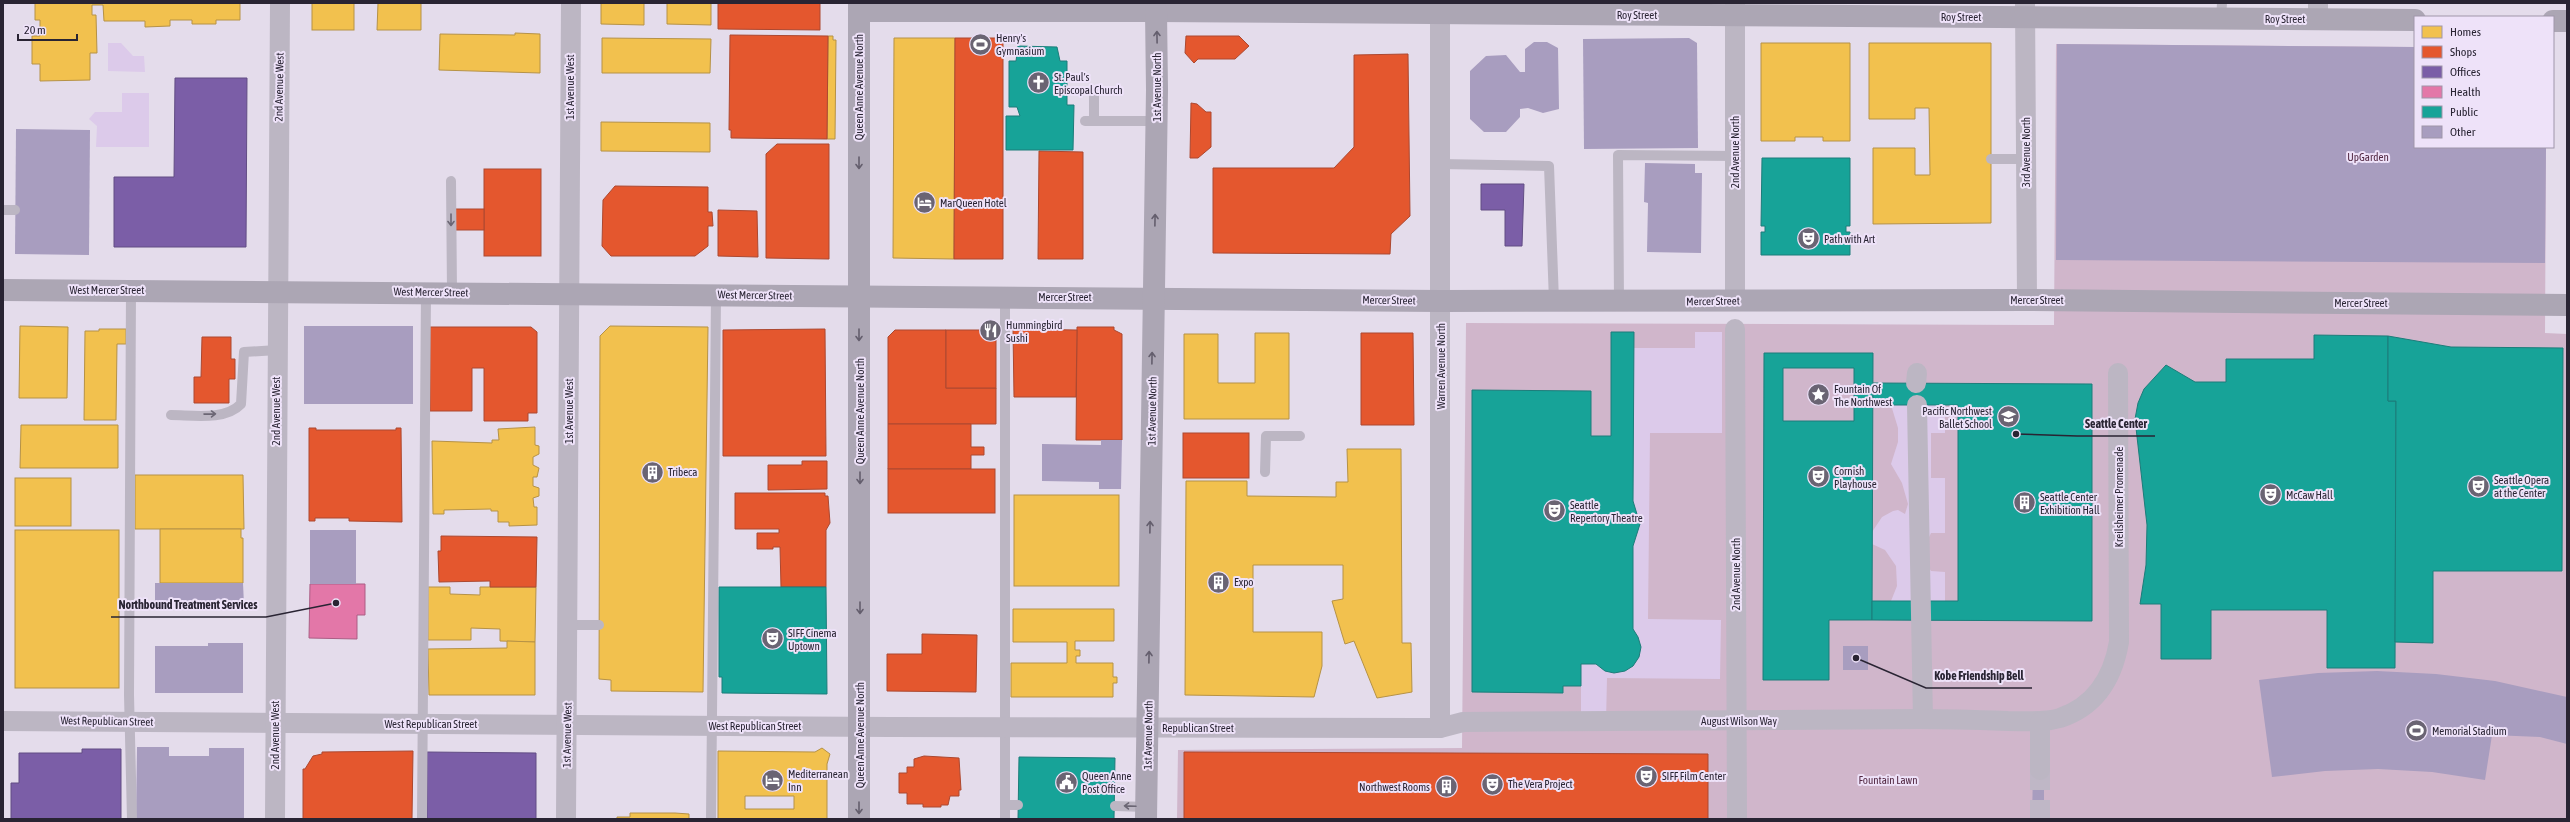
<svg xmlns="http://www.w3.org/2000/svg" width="2570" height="822" font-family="'Asap Condensed',sans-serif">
<rect width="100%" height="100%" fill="#e4dceb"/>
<path fill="#d0b6cb" d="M2056,44L2415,47V147H2546L2545,333L2567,334V819H1177L1178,750L1462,748L1466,323L2054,325Z"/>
<g fill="#dccaea">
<path d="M108,43H121L133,56H144L145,72L108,71Z"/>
<path d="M122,93H149V147H96L97,126L89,119L95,112H122Z"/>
<path d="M1695,332H1722V433H1650L1648,619L1721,620L1720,679L1607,678L1606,722H1581V664H1596L1605,671L1614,673L1625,671L1633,666L1639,657L1641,647L1638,637L1633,629V546L1640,524L1633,501L1634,348H1695Z"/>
<path d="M1891,405H1945V433H1931V478H1945V533H1931L1921,554L1931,571L1945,572V601H1891L1897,586L1896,566L1885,550L1872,544V532L1882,517L1893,511L1898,510L1905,514L1908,504L1902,483L1891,464L1898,442V428Z"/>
</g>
<g fill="#f2c14e" stroke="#b69246" fill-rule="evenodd">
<path d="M35,3H240V20H216V24H192V20H170V26L145,27V21H104L103,5H92V15H96L97,53H90V80L40,81V64H32V36H40V20H35Z"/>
<rect x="312" y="3" width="42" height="27"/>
<path d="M378,3H421V30H377Z"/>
<path d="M601,3H644V25L601,24Z"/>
<path d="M667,3H711V25L667,24Z"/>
<path d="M515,33L540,34V73L439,70L440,34L515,35Z"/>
<path d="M828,36H833V40H836L835,139H827Z"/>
<path d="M602,38L711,39L710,73H602Z"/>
<path d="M894,38H955L954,259L893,258Z"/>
<path d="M1761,43H1850V141H1823V137H1795V141H1761Z"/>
<path d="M1869,43H1991V223L1873,224V148H1915V175H1930L1929,108H1915V119H1869Z"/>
<path d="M601,122L710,123V152L601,151Z"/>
<path d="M20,326L68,327L67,398H19Z"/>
<path d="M610,326L708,327L703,692L611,691V680L599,679L600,336Z"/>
<path d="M99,329H126V344H117L116,420H84L85,331H99Z"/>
<path d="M1255,333H1289V419H1184V334H1218V383H1255Z"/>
<path d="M21,425H118V468H20Z"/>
<path d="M535,427V445L539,446V454L533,457V465L539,468L537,477H533V486L539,488V496L533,498L534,507H537V525L509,526V522H498V511H491V509L444,510V514H433L432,441L492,443V440H499L498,429Z"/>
<path d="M1347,449H1401L1402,643H1411L1412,692L1377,698L1354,641L1345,644L1332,601L1343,599V565H1253V632H1322V666L1314,697L1185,695L1186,481H1247V496L1336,497V482H1348Z"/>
<path d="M135,475H243L244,529H135Z"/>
<rect x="15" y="478" width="56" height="48"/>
<rect x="1014" y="495" width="105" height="91"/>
<path d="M160,529H241V538H243V583H160Z"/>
<rect x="15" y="530" width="104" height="158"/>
<path d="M428,587H450V594L480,595V587H536L535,642L500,641V629L471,628V640H428Z"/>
<path d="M1013,609H1114V641H1075V650H1080V656H1076V663H1113V677H1117V683H1113V697H1011V663H1067V642H1013Z"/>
<path d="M507,641L535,642V695H429L428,649L507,648Z"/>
<path d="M822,748L830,754L827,764V819H718V751L815,752ZM745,796H794V809H745Z"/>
<path d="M630,813H675L689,814V819H617V817H630Z"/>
</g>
<g fill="#e4572e" stroke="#ac4830">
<path d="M718,3H820V30L718,29Z"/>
<path d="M730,35L828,36L827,139L731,138V130H729Z"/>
<path d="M1186,36H1239L1249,46L1235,59H1198L1194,63L1185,53Z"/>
<path d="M955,38H1003V259H954Z"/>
<path d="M1408,54L1410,216L1391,234L1390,254L1213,253V168H1334L1354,147V55Z"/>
<path d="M1191,103L1197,104L1206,112H1211V147L1198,158H1190Z"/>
<path d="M777,144H829V259L766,258V154Z"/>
<path d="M1039,151L1083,152V259H1038Z"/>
<rect x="484" y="169" width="57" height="87"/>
<path d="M615,186L708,187V212H712L713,226H708V246L695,256H611L602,246L603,200Z"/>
<rect x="455" y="209" width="29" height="21"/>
<path d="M718,210L757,211L758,257L718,256Z"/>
<path d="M430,327H531L537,332V413H528V421H484V368H472V411H430Z"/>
<path d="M1077,327H1114V330L1122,334V440H1076Z"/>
<path d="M825,329L826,456H723V330Z"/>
<path d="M1013,329L1077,330L1076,397H1014Z"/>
<path d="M895,330H946V388H996V424H888V337Z"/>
<rect x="946" y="330" width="50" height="58"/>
<path d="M1361,333H1413L1414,425H1361Z"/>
<path d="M202,337H231V359H235V379H229V403H194V377H201Z"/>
<path d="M888,424H971V447H984V455H971V469H888Z"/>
<path d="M309,428H316V430H396V428H401L402,522L349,521V518H315V521H309Z"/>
<rect x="1183" y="433" width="66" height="45"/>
<path d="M802,461H827V489L768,490V465H802Z"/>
<rect x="888" y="469" width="107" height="44"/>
<path d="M735,493H825V496H828L830,523L826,530V587H781L780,547H773V549H757V533H779V529H735Z"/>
<path d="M441,536L537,537L536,587H490V581L439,582L438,551H441Z"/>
<path d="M922,634L977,635L976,692L887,691V654H922Z"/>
<path d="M413,751L412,819H303V769H305L313,756L322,754V752Z"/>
<path d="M1184,752L1708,754V819H1184Z"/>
<path d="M924,756L959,758L961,790H959V796H950L948,805H941V807H923V804H907V793H899V773H907V767H914V759Z"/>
</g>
<g fill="#7b5ea7" stroke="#624d84">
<path d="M175,78H247L246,247H114V177H174Z"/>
<path d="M1481,184H1524L1522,246H1505V210H1481Z"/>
<path d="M82,749H121V819H11V783H19V753H82Z"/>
<path d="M427,752L536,753V819H427Z"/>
</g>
<path fill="#e377a8" stroke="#ab5e85" d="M310,584H365V615H357V639L309,638Z"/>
<g fill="#17a398" stroke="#1c7d7a" fill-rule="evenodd">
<path d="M1018,46L1057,47L1060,61H1067V105H1074L1073,150H1006V116H1020L1017,107H1009V61H1016Z"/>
<path d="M1762,158H1850V226H1846V232H1850V255H1761V232H1765V226H1761Z"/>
<path d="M1611,332H1634L1633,501L1640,524L1633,546V629L1638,637L1641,647L1639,657L1633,666L1625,671L1614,673L1605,671L1596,664H1581V686H1563V693L1472,692V390L1591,391V436H1611Z"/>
<path d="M2314,335L2388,336V401H2396L2395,668H2327V610H2211V659H2161V604H2140L2146,565L2147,525L2135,419L2138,403L2144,389L2166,365L2195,382H2226V359H2314Z"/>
<path d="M2388,336L2451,347L2563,348L2562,571H2433V643L2395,642L2396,401H2388Z"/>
<path d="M1764,353H1873L1872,620H1829V680H1763ZM1783,368H1854V421H1783Z"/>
<path d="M1873,383L2092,384V621L1872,620V601H1958V405H1873Z"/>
<path d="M719,587H826L827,694L722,693V677H719Z"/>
<path d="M1019,757L1115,758L1114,819H1018Z"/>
</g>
<g fill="#a89dbf">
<path d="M1689,38L1697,43L1698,148L1584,149L1583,39Z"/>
<path d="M1534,42H1547L1558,48L1559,109L1543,113L1528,108L1520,109V117L1506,132H1484L1470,119V71L1486,56L1506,55L1520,72H1525V49Z"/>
<path d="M2057,44L2415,47V147H2546L2545,263L2056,260Z"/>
<path d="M16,129L90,130L89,255L15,254Z"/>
<path d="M1645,163L1695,164V173H1702L1701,253L1647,252L1648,203L1644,202Z"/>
<rect x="304" y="326" width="109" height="78"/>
<path d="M1101,440H1122L1121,489H1099V482L1042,481V444L1101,445Z"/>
<rect x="310" y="530" width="46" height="54"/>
<path d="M155,583H243L244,605H155Z"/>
<path d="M208,643H243V693H155V646H208Z"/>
<rect x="1843" y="646" width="25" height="24"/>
<path d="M2377,671L2436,674L2495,681L2567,697V744L2540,737L2492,735L2485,780L2432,772L2378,769L2325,771L2272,777L2259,680L2318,673Z"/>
<path d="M137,747H169V756H209V748H244V819H136Z"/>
<path d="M2033,770H2044V819H2032Z"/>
</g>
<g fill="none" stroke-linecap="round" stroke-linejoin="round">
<path stroke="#bfb7c6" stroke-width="20" stroke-dasharray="20 10" stroke-linecap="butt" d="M2040,770V819"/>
<g stroke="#bcb6c3" stroke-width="10">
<path d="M2221,19L2222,3"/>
<path d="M1094,91V121"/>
<path d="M1085,121H1157"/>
<path d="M1991,159H2026"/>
<path d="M1440,164L1549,166L1554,301"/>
<path d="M451,181L452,292"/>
<path d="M3,210H15"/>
<path d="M131,290L129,695L132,819"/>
<path d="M1619,302L1618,155L1735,156"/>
<path d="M171,415C192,415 225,421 241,404L244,352L277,350"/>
<path d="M1265,472L1266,436H1300"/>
<path d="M568,625H599"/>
<path d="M1005,805H1018"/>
<path d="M1115,806L1146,807"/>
<path d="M422,819L426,292"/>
<path d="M711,819L716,295"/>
<path d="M1005,819V297"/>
</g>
<g stroke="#bcb6c3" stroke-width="20">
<path d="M1735,3V300"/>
<path d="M2025,3L2027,300"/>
<path d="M2318,3V19"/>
<path d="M1735,329L1737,819"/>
<path d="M1916,383L1917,373"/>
<path d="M1917,405L1923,719"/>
<path d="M3,721L890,727L1421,728H1440L1463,722C1616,722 1768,720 1920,719C1949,719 1979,720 2008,721C2025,721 2043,723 2060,718C2096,706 2113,677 2119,642L2118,373"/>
<path d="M2040,722V770"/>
<path d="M1440,728V3"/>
<path d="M275,819L280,3"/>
<path d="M566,819L571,3"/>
</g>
<g stroke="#aca6b4" stroke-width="22">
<path d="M859,11H1156L2415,20"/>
<path d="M2553,21H2567"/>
<path d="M3,290L1441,301L2027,300L2567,305"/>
<path d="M859,819V3"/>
<path d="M1146,819L1157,90L1156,11"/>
</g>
</g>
<defs><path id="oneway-shaft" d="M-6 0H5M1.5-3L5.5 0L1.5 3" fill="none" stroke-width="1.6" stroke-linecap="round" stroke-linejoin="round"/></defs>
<g stroke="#645e6d">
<use href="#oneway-shaft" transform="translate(1157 37) rotate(-91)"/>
<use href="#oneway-shaft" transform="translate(859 163) rotate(90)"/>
<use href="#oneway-shaft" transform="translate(1155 220) rotate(-89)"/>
<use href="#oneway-shaft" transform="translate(859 335) rotate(90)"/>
<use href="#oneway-shaft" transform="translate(1152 358) rotate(-89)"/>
<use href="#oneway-shaft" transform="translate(860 478) rotate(90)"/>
<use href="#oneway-shaft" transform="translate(1150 527) rotate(-89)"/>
<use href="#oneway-shaft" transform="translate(860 608) rotate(90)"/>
<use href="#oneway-shaft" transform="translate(1149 657) rotate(-89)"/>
<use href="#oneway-shaft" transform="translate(859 808) rotate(90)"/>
</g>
<g stroke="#6b6674">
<use href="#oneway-shaft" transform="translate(451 220) rotate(90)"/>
<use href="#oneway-shaft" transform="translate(210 414) rotate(-1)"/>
<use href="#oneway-shaft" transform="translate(1130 806) rotate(-178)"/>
</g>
<defs>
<symbol id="stadium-disc" viewBox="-11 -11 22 22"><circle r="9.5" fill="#6a6473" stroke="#eee2f9"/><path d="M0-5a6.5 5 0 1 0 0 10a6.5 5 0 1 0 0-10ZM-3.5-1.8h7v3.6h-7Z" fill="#fff"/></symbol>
<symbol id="church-disc" viewBox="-11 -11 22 22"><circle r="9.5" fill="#6a6473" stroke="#eee2f9"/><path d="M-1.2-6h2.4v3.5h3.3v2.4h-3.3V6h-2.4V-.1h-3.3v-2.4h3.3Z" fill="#fff"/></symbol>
<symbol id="hotel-disc" viewBox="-11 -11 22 22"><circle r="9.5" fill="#6a6473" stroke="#eee2f9"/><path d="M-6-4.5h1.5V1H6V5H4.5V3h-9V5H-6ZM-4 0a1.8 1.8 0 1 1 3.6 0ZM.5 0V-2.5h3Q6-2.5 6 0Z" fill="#fff"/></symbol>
<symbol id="theatre-disc" viewBox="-11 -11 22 22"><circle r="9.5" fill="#6a6473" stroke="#eee2f9"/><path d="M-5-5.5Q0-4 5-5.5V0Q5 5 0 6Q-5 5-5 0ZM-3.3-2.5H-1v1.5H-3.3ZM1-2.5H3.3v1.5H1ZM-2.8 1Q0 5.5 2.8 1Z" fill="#fff"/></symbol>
<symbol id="restaurant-disc" viewBox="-11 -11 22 22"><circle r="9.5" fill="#6a6473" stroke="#eee2f9"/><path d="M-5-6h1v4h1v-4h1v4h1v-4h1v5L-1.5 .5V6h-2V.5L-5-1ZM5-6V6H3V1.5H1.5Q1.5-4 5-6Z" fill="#fff"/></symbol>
<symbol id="sight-disc" viewBox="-11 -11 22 22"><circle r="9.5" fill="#6a6473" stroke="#eee2f9"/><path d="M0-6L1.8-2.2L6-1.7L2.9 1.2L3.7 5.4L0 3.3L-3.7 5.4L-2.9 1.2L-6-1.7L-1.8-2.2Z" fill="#fff"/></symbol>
<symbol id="school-disc" viewBox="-11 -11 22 22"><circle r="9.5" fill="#6a6473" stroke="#eee2f9"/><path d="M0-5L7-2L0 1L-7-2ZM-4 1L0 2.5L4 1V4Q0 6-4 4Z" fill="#fff"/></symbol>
<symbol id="building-disc" viewBox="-11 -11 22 22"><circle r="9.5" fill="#6a6473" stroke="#eee2f9"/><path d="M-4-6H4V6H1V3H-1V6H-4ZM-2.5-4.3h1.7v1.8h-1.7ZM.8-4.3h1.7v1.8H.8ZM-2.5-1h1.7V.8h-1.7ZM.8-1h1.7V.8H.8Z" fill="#fff"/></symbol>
<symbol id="civic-disc" viewBox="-11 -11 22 22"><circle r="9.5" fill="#6a6473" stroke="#eee2f9"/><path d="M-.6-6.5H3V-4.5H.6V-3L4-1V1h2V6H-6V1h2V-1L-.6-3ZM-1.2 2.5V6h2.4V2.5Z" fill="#fff"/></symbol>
</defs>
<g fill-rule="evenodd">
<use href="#stadium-disc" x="968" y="32" width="25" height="25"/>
<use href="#church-disc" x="1026" y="70" width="25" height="25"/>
<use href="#hotel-disc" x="912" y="190" width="25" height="25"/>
<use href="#theatre-disc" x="1796" y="226" width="25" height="25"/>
<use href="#restaurant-disc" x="978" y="318" width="25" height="25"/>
<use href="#sight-disc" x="1806" y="382" width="25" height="25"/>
<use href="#school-disc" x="1996" y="404" width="25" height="25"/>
<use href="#building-disc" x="640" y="460" width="25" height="25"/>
<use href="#theatre-disc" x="1806" y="464" width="25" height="25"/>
<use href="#theatre-disc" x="2466" y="474" width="25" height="25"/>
<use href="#theatre-disc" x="2258" y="482" width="25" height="25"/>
<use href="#building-disc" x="2012" y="490" width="25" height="25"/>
<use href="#theatre-disc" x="1542" y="498" width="25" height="25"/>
<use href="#building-disc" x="1206" y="570" width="25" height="25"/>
<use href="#theatre-disc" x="760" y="626" width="25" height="25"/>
<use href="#stadium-disc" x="2404" y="718" width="25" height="25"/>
<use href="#theatre-disc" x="1634" y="764" width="25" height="25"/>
<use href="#hotel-disc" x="760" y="768" width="25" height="25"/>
<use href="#civic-disc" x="1054" y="770" width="25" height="25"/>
<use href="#theatre-disc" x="1480" y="772" width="25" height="25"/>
<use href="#building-disc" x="1434" y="774" width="25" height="25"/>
</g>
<g text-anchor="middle" stroke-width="4" stroke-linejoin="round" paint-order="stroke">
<g font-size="11" fill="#292433" stroke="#eee2f9">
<text x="1637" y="19">Roy Street</text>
<text x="1961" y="21">Roy Street</text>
<text x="2285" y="23">Roy Street</text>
<text transform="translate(279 87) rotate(-89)" y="4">2nd Avenue West</text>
<text transform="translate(570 87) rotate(-90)" y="4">1st Avenue West</text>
<text transform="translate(859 87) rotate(-90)" y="4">Queen Anne Avenue North</text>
<text transform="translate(1157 87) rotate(-90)" y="4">1st Avenue North</text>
<text transform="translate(1735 152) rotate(-90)" y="4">2nd Avenue North</text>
<text transform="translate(2026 152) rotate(-90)" y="4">3rd Avenue North</text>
<text x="107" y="294">West Mercer Street</text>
<text transform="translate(431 292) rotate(1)" y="4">West Mercer Street</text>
<text transform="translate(755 295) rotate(1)" y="4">West Mercer Street</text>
<text x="1065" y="301">Mercer Street</text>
<text transform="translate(1389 300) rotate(1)" y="4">Mercer Street</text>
<text x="2037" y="304">Mercer Street</text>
<text transform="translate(1713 301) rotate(-1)" y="4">Mercer Street</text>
<text x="2361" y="307">Mercer Street</text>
<text transform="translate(1441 366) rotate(-90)" y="4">Warren Avenue North</text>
<text transform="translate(276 411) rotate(-90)" y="4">2nd Avenue West</text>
<text transform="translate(569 411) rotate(-90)" y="4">1st Avenue West</text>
<text transform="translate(860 411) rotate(-90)" y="4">Queen Anne Avenue North</text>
<text transform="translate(1152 411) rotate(-89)" y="4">1st Avenue North</text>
<text transform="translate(2119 497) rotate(-90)" y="4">Kreilsheimer Promenade</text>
<text transform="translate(1736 574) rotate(-90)" y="4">2nd Avenue North</text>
<text transform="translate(107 721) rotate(1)" y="4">West Republican Street</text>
<text x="1739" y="725">August Wilson Way</text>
<text x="431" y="728">West Republican Street</text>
<text x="755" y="730">West Republican Street</text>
<text x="1198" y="732">Republican Street</text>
<text transform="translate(275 735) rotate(-90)" y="4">2nd Avenue West</text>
<text transform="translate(567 735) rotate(-89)" y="4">1st Avenue West</text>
<text transform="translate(860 735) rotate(-90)" y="4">Queen Anne Avenue North</text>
<text transform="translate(1148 735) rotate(-89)" y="4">1st Avenue North</text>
</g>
<g font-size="11" fill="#292433" stroke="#eee2f9" text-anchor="start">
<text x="996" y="42">Henry's<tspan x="996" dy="13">Gymnasium</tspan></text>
<text x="1054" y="81">St. Paul's<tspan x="1054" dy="13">Episcopal Church</tspan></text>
<text x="940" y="207">MarQueen Hotel</text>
<text x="1824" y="243">Path with Art</text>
<text x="1006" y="329">Hummingbird<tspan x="1006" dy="13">Sushi</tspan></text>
<text x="1834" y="393">Fountain Of<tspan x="1834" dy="13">The Northwest</tspan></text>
<text x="1992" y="415" text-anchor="end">Pacific Northwest<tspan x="1992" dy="13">Ballet School</tspan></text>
<text x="1834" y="475">Cornish<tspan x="1834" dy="13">Playhouse</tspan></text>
<text x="668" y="476">Tribeca</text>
<text x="2494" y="484">Seattle Opera<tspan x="2494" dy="13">at the Center</tspan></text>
<text x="2286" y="499">McCaw Hall</text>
<text x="2040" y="501">Seattle Center<tspan x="2040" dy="13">Exhibition Hall</tspan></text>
<text x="1570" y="509">Seattle<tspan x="1570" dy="13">Repertory Theatre</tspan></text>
<text x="1234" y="586">Expo</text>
<text x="788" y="637">SIFF Cinema<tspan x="788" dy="13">Uptown</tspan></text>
<text x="2432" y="735">Memorial Stadium</text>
<text x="788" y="778">Mediterranean<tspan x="788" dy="13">Inn</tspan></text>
<text x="1082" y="780">Queen Anne<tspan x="1082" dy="13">Post Office</tspan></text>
<text x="1662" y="780">SIFF Film Center</text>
<text x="1508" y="788">The Vera Project</text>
<text x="1430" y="791" text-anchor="end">Northwest Rooms</text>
</g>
<g font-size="11" fill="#522842" stroke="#eee2f9">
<text x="2368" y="161">UpGarden</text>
<text x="1888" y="784">Fountain Lawn</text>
</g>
</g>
<path fill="none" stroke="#292433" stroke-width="1.5" d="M2016 434L2077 436H2155M336 603L266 617H111M1856 658L1926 688H2032"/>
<g fill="#292433" stroke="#eee2f9" stroke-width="1.5">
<circle cx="2016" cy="434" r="4"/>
<circle cx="336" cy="603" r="4"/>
<circle cx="1856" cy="658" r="4"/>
</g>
<g font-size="12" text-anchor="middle" font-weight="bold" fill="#292433" stroke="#eee2f9" stroke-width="4" stroke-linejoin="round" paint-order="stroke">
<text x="2116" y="428">Seattle Center</text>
<text x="188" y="609">Northbound Treatment Services</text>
<text x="1979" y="680">Kobe Friendship Bell</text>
</g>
<rect width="2570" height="822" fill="none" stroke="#292433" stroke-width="8"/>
<rect x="2414" y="16" width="140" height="132" fill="#eee2f9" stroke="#9f96aa"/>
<rect x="2422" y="26" width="20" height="12" fill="#f2c14e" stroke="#9f96aa"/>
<text x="2450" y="36" font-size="12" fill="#292433">Homes</text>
<rect x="2422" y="46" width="20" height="12" fill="#e4572e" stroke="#9f96aa"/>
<text x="2450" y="56" font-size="12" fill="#292433">Shops</text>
<rect x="2422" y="66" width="20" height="12" fill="#7b5ea7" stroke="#9f96aa"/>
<text x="2450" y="76" font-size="12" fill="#292433">Offices</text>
<rect x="2422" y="86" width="20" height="12" fill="#e377a8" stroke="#9f96aa"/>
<text x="2450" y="96" font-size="12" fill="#292433">Health</text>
<rect x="2422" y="106" width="20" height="12" fill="#17a398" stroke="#9f96aa"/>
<text x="2450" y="116" font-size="12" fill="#292433">Public</text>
<rect x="2422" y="126" width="20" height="12" fill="#a89dbf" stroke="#9f96aa"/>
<text x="2450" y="136" font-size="12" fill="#292433">Other</text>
<path d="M18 34v6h59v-6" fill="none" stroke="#292433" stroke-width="2"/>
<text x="24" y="34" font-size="12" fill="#292433" stroke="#eee2f9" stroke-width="3" paint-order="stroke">20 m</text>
</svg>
